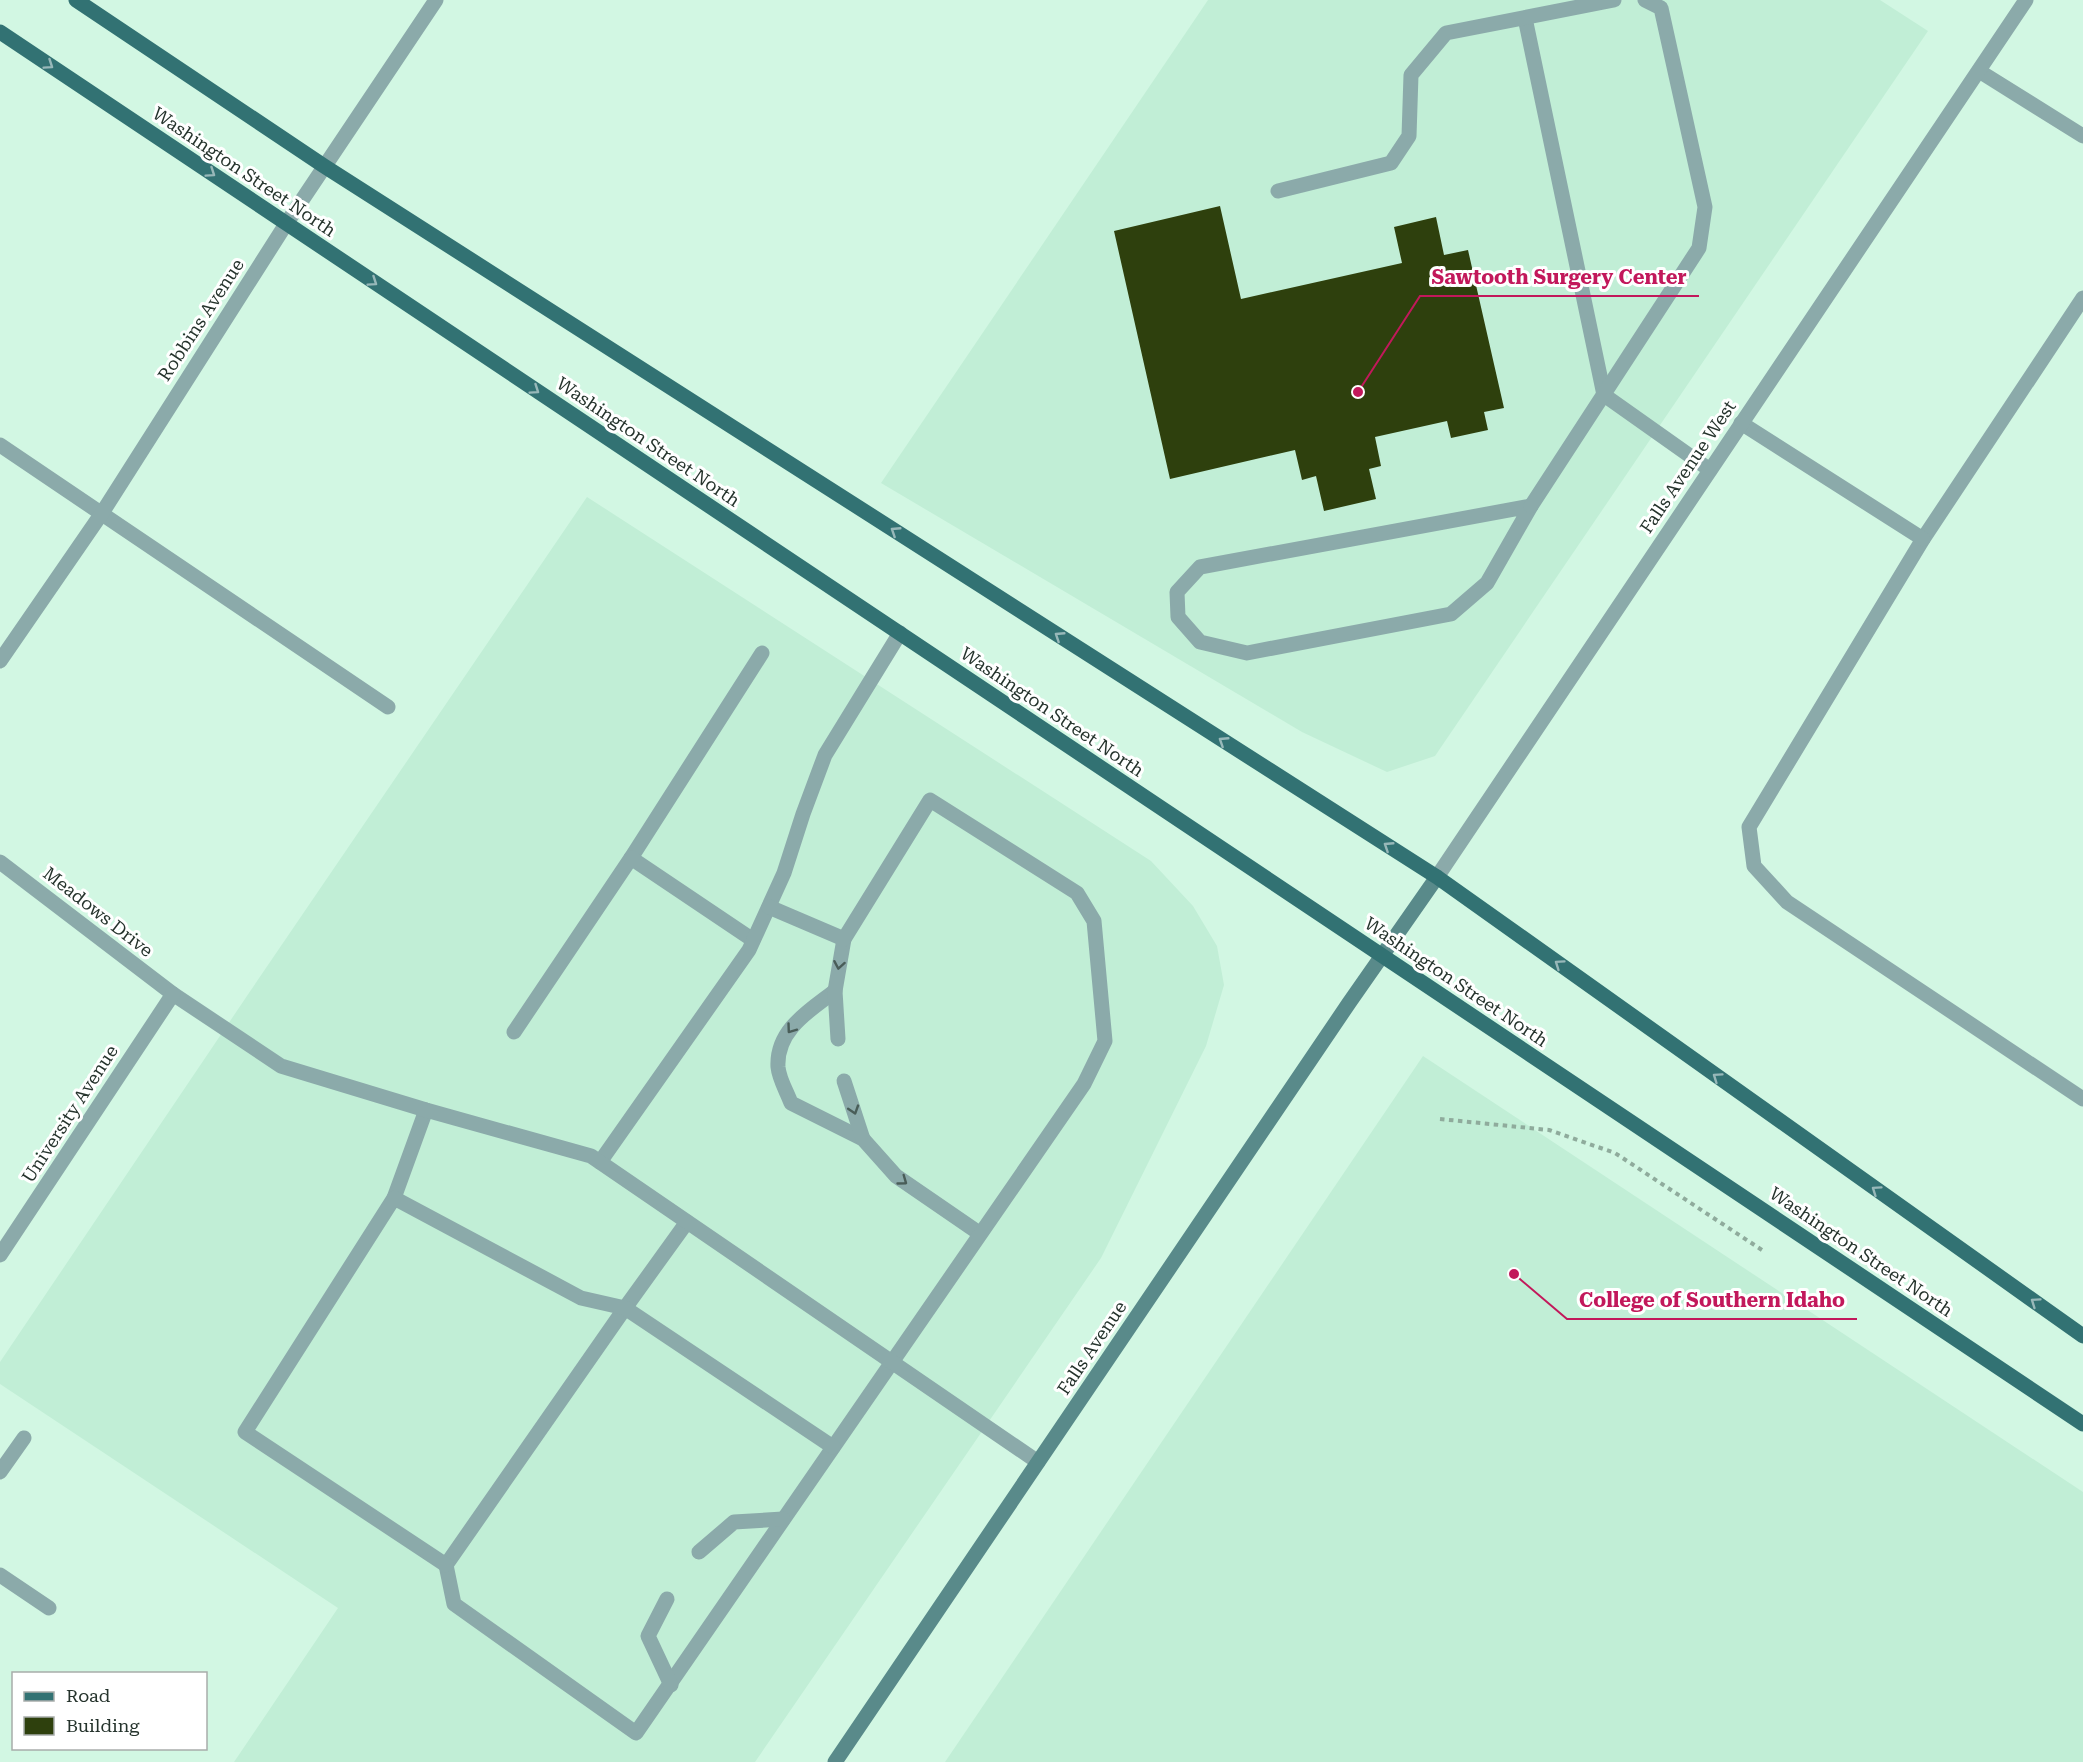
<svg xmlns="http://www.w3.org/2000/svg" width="2083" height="1762" font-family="'Roboto Serif',serif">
<rect width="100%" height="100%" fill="#d2f7e3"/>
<g fill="#c1eed6">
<path d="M1208,0H1880L1928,31L1435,756L1387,772L1302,732L881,483Z"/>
<path d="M587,497L1151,861L1193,906L1217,946L1224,985L1206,1046L1101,1258L755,1762H234L338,1608L0,1384V1362L251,990Z"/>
<path d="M1423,1056L2083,1492V1762H945Z"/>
</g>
<path fill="#2e400d" d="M1220,206L1241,299L1402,263L1394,227L1436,217L1444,255L1468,250L1504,408L1484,412L1488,430L1451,438L1447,421L1375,437L1381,466L1369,469L1376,499L1324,511L1316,476L1302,480L1295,450L1170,479L1114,231Z"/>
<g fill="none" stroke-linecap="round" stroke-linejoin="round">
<path stroke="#8fab9c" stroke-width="4" stroke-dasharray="4.5 4.5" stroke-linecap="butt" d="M1440,1119L1549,1130L1615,1153L1765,1252"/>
<g stroke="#8baaaa" stroke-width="15">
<path d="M1525,18L1604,395L1710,470"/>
<path d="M1979,71L2083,136"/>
<path d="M1278,191L1391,163L1409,136L1411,75L1446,33L1614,0"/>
<path d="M2083,298L1923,539L1749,827L1754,866L1787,902L2083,1099"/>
<path d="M1741,423L1923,539"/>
<path d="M1531,506L1487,583L1451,614L1247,653L1200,642L1178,617L1177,592L1200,567Z"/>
<path d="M1531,506L1699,248L1705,207L1661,8L1645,0"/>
<path d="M631,858L762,653"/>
<path d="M835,991C809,1011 776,1030 778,1067C779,1079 787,1092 791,1103L863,1139L896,1176L979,1233"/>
<path d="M514,1032L631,858L753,940"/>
<path d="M838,1039L835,991L844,939"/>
<path d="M844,1081L863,1139"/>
<path d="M600,1162L749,950L784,873L803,814L825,755L900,633"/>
<path d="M394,1198L426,1110"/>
<path d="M687,1222L625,1308L446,1565L454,1604L636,1733L1084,1084L1105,1041L1094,921L1077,893L930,800L844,939L769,907"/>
<path d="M0,1472L24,1438"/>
<path d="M699,1552L734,1522L783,1519"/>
<path d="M446,1565L245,1432L394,1198L581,1298L625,1308L833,1447"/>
<path d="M0,1575L49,1608"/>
<path d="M667,1599L648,1636L671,1685"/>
</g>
<g stroke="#8baaaa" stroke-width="15">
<path d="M0,445L388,707"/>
<path d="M0,661L102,513L286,224L436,0"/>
<path d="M0,862L173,994L281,1066L426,1110L591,1156L1038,1462"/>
<path d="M0,1255L173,994"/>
</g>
<path stroke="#8baaaa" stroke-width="15" d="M1437,877L2026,0"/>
<path stroke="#598a8a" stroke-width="15" d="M835,1762L1349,1003L1437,877"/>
<g stroke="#327273" stroke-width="15">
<path d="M76,0L324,166L1437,877L2083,1336"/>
<path d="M0,32L2083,1424"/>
</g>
</g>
<defs><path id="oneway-chevron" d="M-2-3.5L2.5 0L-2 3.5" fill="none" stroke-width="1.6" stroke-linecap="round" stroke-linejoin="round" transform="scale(1.5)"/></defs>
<g stroke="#98b8b9">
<use href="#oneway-chevron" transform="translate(49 65) rotate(34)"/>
<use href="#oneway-chevron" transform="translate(211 173) rotate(34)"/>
<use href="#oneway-chevron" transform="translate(373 282) rotate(34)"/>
<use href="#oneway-chevron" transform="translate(535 390) rotate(34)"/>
<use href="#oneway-chevron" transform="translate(895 531) rotate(-147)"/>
<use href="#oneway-chevron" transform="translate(1059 636) rotate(-147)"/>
<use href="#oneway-chevron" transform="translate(1223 741) rotate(-147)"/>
<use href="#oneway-chevron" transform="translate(1388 846) rotate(-147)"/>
<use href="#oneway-chevron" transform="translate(1559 964) rotate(-145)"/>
<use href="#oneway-chevron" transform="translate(1717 1077) rotate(-145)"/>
<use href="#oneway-chevron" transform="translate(1876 1190) rotate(-145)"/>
<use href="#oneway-chevron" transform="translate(2035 1302) rotate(-145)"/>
</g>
<g stroke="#495d58">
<use href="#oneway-chevron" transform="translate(839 965) rotate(100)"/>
<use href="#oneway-chevron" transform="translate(791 1029) rotate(126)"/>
<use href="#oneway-chevron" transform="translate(854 1110) rotate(72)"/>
<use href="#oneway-chevron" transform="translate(903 1181) rotate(36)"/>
</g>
<g text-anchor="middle" stroke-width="6" stroke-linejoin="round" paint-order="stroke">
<g font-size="18" fill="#25332c" stroke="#fff">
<text transform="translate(244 172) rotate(34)" y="6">Washington Street North</text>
<text transform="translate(201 320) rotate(-57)" y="6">Robbins Avenue</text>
<text transform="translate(648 442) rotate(34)" y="6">Washington Street North</text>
<text transform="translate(1688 467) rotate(-56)" y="6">Falls Avenue West</text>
<text transform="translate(1052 712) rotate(34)" y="6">Washington Street North</text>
<text transform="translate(98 912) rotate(38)" y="6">Meadows Drive</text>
<text transform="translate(1456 982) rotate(34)" y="6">Washington Street North</text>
<text transform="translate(70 1114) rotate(-57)" y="6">University Avenue</text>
<text transform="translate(1861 1252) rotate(34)" y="6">Washington Street North</text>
<text transform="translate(1092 1348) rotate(-56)" y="6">Falls Avenue</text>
</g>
</g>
<path fill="none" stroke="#c2185b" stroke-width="2" d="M1358 392L1420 296H1699M1514 1274L1567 1319H1857"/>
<g fill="#c2185b" stroke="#fff" stroke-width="2">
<circle cx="1358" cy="392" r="6"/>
<circle cx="1514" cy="1274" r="6"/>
</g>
<g font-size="20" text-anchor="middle" font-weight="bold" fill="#c2185b" stroke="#fff" stroke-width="6" stroke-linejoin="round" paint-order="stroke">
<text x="1559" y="284">Sawtooth Surgery Center</text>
<text x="1712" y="1307">College of Southern Idaho</text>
</g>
<rect x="12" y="1672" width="195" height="78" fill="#ffffff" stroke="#a8adab" stroke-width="1.5"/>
<rect x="24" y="1692" width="30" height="9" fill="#327273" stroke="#a8adab" stroke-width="1.5"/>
<text x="66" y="1702" font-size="18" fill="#25332c">Road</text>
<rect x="24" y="1717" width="30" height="18" fill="#2e400d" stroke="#a8adab" stroke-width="1.5"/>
<text x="66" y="1732" font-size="18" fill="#25332c">Building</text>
</svg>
